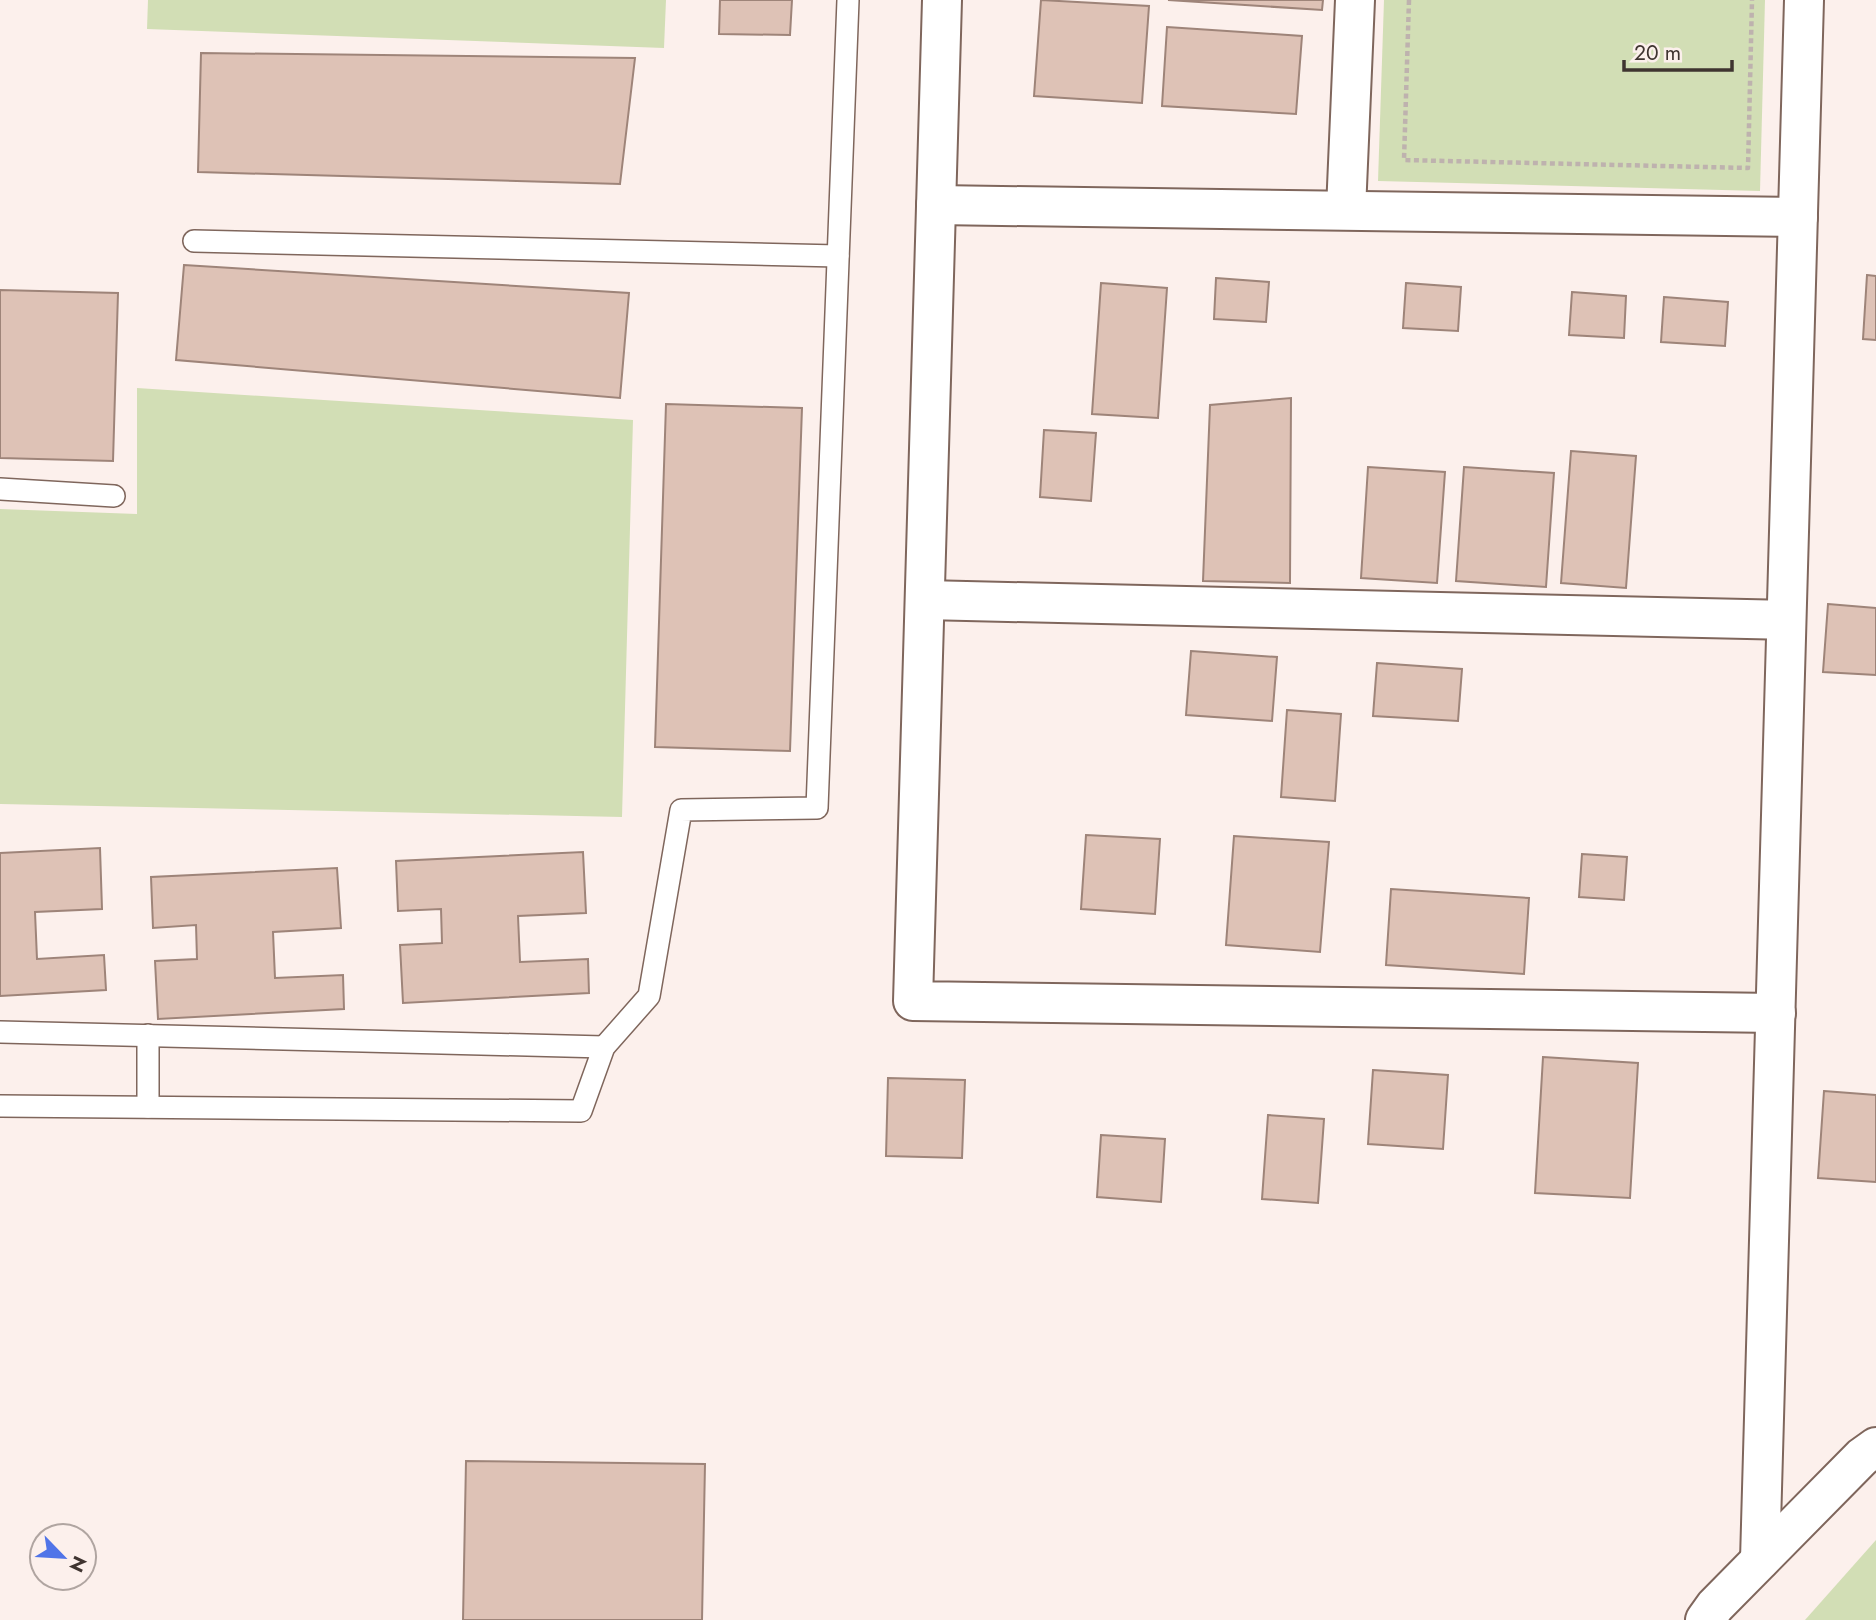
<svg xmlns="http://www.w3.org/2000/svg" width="1876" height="1620" font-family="Jost,sans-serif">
<rect width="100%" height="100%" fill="#fcf0ec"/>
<g fill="#d2deb5">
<path d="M148,0H666L664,48L147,29Z"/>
<path d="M1384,0H1765L1760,191L1378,181Z"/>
<path d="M137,388L633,420L622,817L0,804V509L137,514Z"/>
<path d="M1876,1540V1620H1805Z"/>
</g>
<g fill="#dec2b6" stroke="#9e8479" stroke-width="2">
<path d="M720,0H792L790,35L719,34Z"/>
<path d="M1041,0L1149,6L1142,103L1034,96Z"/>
<path d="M1168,0H1323L1322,10Z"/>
<path d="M1167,27L1302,36L1296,114L1162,106Z"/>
<path d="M201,53L635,58L620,184L198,172Z"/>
<path d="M184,265L629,293L620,398L176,360Z"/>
<path d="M1867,275L1876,276V340L1863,339Z"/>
<path d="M1216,278L1269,282L1266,322L1214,319Z"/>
<path d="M1101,283L1167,288L1158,418L1092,414Z"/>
<path d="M1406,283L1461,287L1458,331L1403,328Z"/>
<path d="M0,290L118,293L113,461L0,458Z"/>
<path d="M1572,292L1626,296L1624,338L1569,335Z"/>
<path d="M1664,297L1728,302L1725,346L1661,342Z"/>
<path d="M1291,398L1290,583L1203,581L1210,405Z"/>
<path d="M666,404L802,408L790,751L655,747Z"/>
<path d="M1044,430L1096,433L1091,501L1040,497Z"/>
<path d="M1571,451L1636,456L1626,588L1561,583Z"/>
<path d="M1368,467L1445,472L1437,583L1361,578Z"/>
<path d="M1464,467L1554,473L1546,587L1456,581Z"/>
<path d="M1828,604L1876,608V675L1823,672Z"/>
<path d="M1191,651L1277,657L1272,721L1186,715Z"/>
<path d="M1377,663L1462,669L1458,721L1373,716Z"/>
<path d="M1287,710L1341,714L1335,801L1281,797Z"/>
<path d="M1086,835L1160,839L1155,914L1081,909Z"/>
<path d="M1234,836L1329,842L1320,952L1226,945Z"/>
<path d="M100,848L102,909L35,912L37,959L104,955L106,990L0,996V853Z"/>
<path d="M583,852L586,913L518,916L520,962L588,959L589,993L403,1003L400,945L442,943L441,909L398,911L396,861Z"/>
<path d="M1582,854L1627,857L1624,900L1579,897Z"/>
<path d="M337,868L341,928L273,932L275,978L343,975L344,1009L158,1019L155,961L197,959L196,925L153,928L151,877Z"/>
<path d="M1391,889L1529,898L1524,974L1386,965Z"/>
<path d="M1543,1057L1638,1063L1630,1198L1535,1193Z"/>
<path d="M1373,1070L1448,1075L1443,1149L1368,1144Z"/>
<path d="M888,1078L965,1080L962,1158L886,1156Z"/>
<path d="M1824,1091L1876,1095V1182L1818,1178Z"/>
<path d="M1268,1115L1324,1119L1318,1203L1262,1199Z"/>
<path d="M1101,1135L1165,1139L1161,1202L1097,1197Z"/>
<path d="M466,1461L705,1464L702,1620H463Z"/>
</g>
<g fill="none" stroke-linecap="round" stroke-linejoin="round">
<defs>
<g id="lane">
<path d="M194,241L838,256"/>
<path d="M0,489L114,496"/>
<path d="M0,1032L604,1047"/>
<path d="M148,1035V1107"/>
<path d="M0,1106L581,1111L604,1047L649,996L681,810L817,808L848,0"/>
</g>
<g id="street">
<path d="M942,0L913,1001L1776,1013"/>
<path d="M936,205L1798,217"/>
<path d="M1346,210L1355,0"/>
<path d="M925,600L1786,620"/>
<path d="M1760,1560L1804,0"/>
<path d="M1705,1620L1715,1606L1862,1457L1876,1447"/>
</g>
</defs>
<use href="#lane" stroke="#7f665c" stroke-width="24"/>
<use href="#street" stroke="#7f665c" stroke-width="42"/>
<path stroke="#beb2ae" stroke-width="4.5" stroke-dasharray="5 3.5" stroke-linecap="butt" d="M1409,0L1404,160L1748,168L1752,0"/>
<use href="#lane" stroke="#fff" stroke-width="21"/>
<use href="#street" stroke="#fff" stroke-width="38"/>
</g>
<g transform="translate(63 1557) rotate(115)"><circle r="33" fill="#fcf0ec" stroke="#b0a5a1" stroke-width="2"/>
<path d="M0-5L12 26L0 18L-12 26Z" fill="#5074e8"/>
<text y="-10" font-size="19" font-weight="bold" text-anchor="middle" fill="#3f3430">N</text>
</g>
<path d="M1624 60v10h108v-10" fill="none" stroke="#3f3430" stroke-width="3.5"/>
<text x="1634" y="60" font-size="21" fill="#3f3430" stroke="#fcf0ec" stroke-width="5" paint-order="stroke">20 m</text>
</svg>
